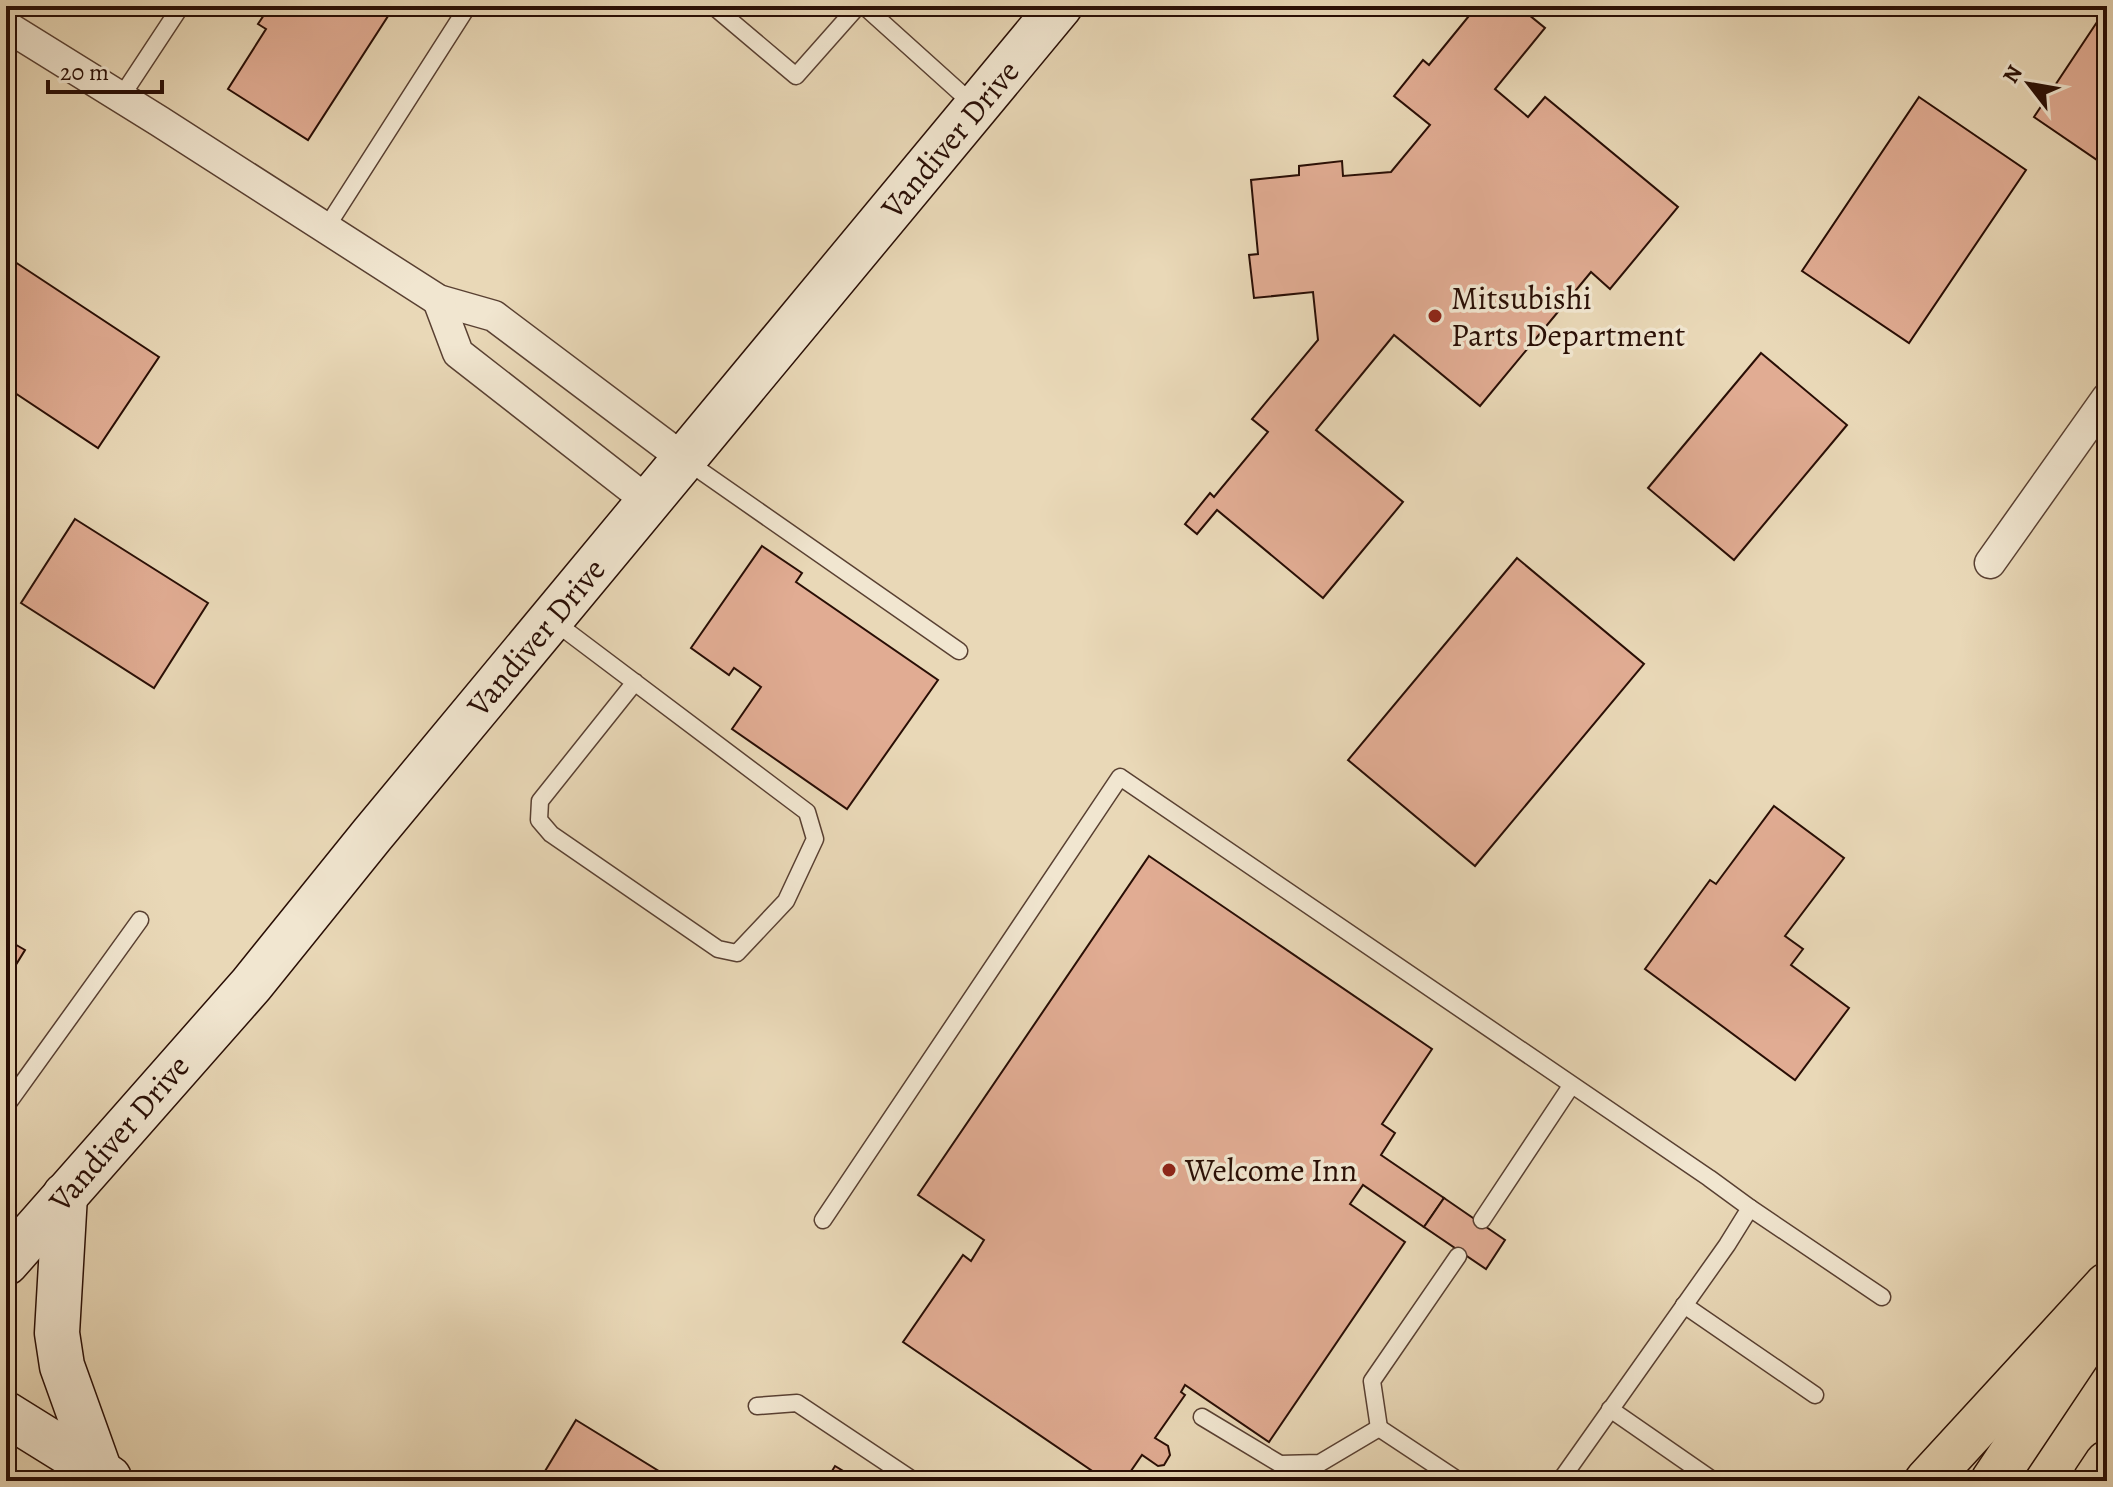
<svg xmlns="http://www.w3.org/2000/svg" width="2113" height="1487" font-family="Alegreya,serif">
<rect width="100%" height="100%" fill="#e9d8b7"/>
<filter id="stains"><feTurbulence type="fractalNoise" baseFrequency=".0025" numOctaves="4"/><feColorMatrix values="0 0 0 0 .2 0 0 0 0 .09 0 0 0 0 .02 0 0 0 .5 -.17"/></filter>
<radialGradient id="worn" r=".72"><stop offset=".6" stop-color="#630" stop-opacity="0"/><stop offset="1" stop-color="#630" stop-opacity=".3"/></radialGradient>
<g fill="#e1ac93" stroke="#290e05" stroke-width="2">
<path d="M270,6H383L382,8L390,13L308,140L228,89L266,29L258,24Z"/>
<path d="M1477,6H1518L1545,28L1495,89L1528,117L1545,97L1678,207L1610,289L1591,272L1480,406L1394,335L1316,430L1403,502L1323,598L1217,510L1197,534L1185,524L1210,493L1214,497L1268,432L1252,419L1318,340L1313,292L1254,298L1249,255L1258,254L1251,180L1299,175V166L1342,161L1343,176L1391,172L1430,125L1394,96L1423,60L1429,65Z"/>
<path d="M2107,7V152L2100,162L2034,117Z"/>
<path d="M1919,97L2026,170L1909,343L1802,271Z"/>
<path d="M6,256L159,357L98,448L6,387Z"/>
<path d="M1761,353L1847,425L1734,560L1648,488Z"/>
<path d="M75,519L208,603L154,688L21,603Z"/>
<path d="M762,546L802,573L796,582L938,680L847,809L732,729L761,687L734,668L729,675L691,648Z"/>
<path d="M1517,558L1644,664L1475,866L1348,760Z"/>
<path d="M1774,806L1844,858L1785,936L1803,949L1791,965L1849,1008L1795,1080L1645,969L1710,880L1716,884Z"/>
<path d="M1149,856L1432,1049L1382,1124L1395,1133L1381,1155L1444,1198L1424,1227L1363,1185L1350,1204L1405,1242L1269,1442L1185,1385L1181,1392L1185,1395L1155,1438L1168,1446L1170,1455L1164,1465L1158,1466L1142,1455L1124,1481H1107L903,1342L963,1255L971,1261L984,1240L918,1195Z"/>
<path d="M6,939L25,950L6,981Z"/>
<path d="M1444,1198L1505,1240L1486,1269L1424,1227Z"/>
<path d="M576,1420L675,1481H539Z"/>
<path d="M835,1466L860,1481H826Z"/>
</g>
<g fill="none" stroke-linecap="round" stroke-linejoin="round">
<defs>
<g id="service">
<path d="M713,6L796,76L858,6"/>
<path d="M864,6L975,106"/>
<path d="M121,97L181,6"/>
<path d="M326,228L468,6"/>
<path d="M685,460L959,651"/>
<path d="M552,620L807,812L815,839L786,901L737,953L718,949L551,834L539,820L540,801L635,682"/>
<path d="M6,1106L140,920"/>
<path d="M1750,1208L1882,1297"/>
<path d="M823,1220L1120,777L1709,1178L1750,1208L1727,1245L1560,1481"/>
<path d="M1482,1220L1571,1086"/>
<path d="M1684,1305L1815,1395"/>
<path d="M757,1406L797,1403L914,1481"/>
<path d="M1610,1409L1714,1481"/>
<path d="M1202,1417L1280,1464L1320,1463L1379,1428L1459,1481"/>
<path d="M1379,1428L1372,1381L1458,1256"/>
</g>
<g id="minor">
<path d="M6,26L159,121L438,300L494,316L684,459"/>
<path d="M438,300L458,353L649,502"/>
<path d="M1990,563L2107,398"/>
</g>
<g id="secondary">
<path d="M65,1195L57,1333L62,1366L100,1472"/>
<path d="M6,1263L251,985L372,835L1060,6"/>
<path d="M6,1414L109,1478"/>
</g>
<g id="motorway">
<path d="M1927,1481L2107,1285"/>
<path d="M1993,1481L2092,1333"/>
<path d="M2095,1481L2107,1463"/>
</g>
</defs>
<use href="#service" stroke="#594032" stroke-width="19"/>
<use href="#minor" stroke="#594032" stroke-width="33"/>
<use href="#secondary" stroke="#290e05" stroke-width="47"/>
<use href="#motorway" stroke="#290e05" stroke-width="47"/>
<use href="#service" stroke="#f1e6d0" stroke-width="16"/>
<use href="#minor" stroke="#f1e6d0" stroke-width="30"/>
<use href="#secondary" stroke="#f1e6d0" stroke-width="44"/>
<use href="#motorway" stroke="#e9d8b7" stroke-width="44"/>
</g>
<g fill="#8f2418" stroke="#f1e6d0" stroke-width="3">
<circle cx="1435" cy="316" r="8"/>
<circle cx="1169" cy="1170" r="8"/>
</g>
<g text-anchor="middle" stroke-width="7" stroke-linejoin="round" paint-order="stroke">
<g font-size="32" fill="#290e05" stroke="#f1e6d0">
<text transform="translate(950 139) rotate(-50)" y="11">Vandiver Drive</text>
<text transform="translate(536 637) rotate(-50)" y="11">Vandiver Drive</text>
<text transform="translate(119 1133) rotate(-49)" y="11">Vandiver Drive</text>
</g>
<g font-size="32" fill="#290e05" stroke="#f1e6d0" text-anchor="start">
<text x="1451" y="309">Mitsubishi<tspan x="1451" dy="37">Parts Department</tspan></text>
<text x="1185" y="1181">Welcome Inn</text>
</g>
</g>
<rect width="2113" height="1487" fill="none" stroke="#e9d8b7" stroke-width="32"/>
<rect x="8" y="8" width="2097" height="1471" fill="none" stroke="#290e05" stroke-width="4"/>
<rect x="16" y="16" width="2081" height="1455" fill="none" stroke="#290e05" stroke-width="2"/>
<g transform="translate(2029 84) rotate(301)" stroke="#f1e6d0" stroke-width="6" paint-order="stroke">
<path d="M0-6L14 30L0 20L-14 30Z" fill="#290e05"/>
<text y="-12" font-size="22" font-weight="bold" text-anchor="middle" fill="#290e05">N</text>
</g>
<path d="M48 80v12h114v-12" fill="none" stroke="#290e05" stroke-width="4"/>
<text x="60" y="80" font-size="24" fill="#290e05" stroke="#f1e6d0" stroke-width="6" paint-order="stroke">20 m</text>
<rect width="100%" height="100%" filter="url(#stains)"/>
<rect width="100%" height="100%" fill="url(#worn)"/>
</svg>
